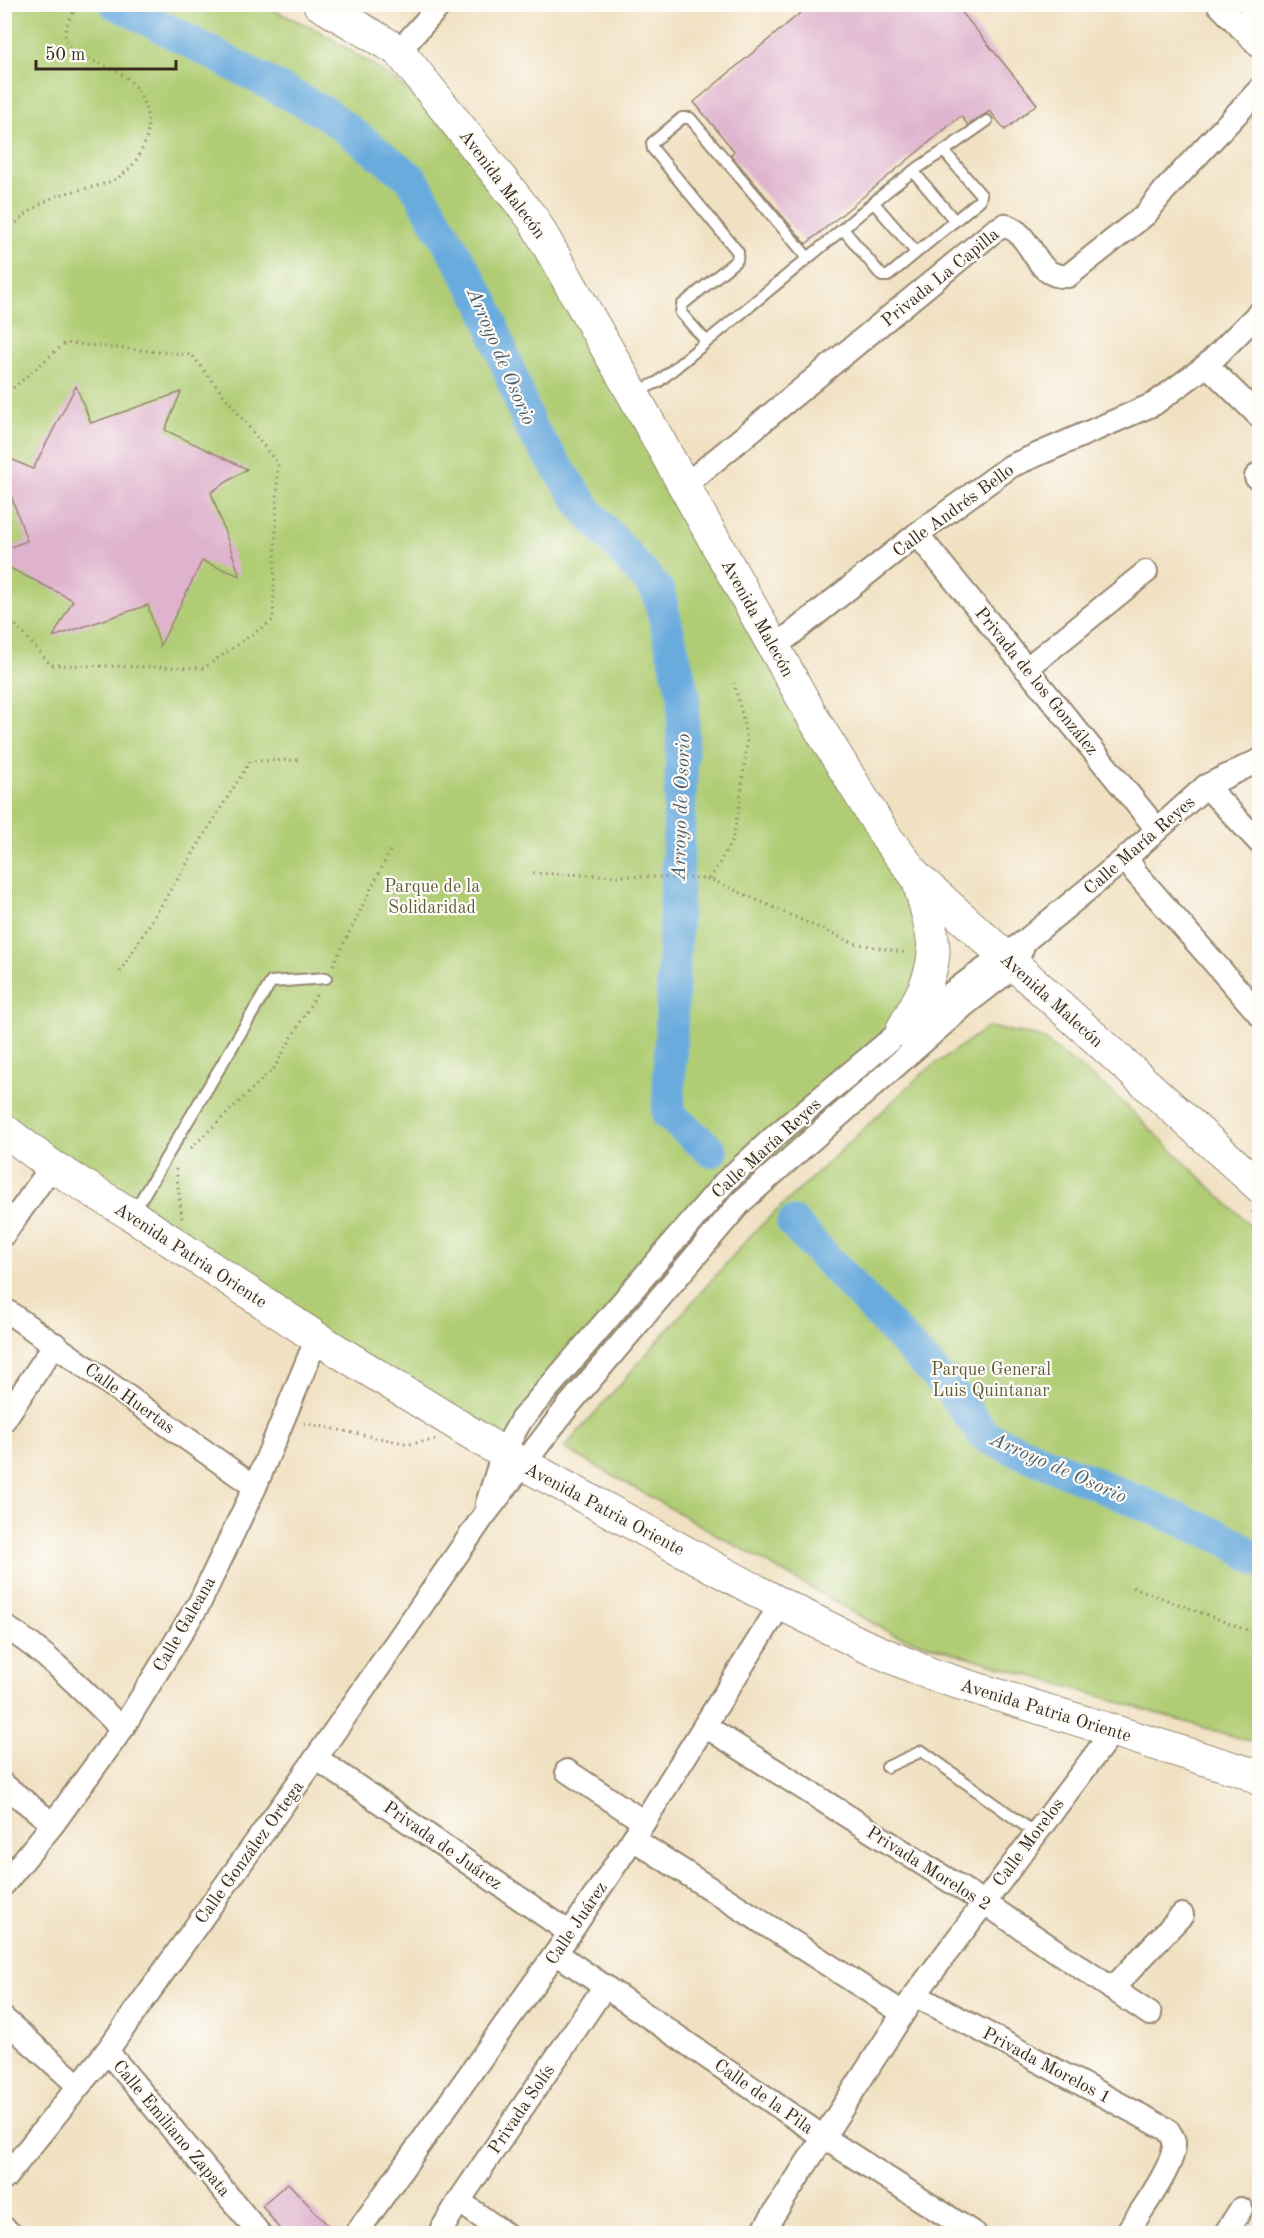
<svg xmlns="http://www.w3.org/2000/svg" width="1264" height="2238" font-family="'Old Standard TT',serif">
<rect width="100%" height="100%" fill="#fdfcf7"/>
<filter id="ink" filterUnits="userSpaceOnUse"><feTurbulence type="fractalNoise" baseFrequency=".0167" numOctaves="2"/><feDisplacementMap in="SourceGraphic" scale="12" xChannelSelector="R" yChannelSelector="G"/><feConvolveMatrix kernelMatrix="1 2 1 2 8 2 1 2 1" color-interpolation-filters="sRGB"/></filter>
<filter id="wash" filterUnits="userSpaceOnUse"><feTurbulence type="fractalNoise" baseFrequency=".008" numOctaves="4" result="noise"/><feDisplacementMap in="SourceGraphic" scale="24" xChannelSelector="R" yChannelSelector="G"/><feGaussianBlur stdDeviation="1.35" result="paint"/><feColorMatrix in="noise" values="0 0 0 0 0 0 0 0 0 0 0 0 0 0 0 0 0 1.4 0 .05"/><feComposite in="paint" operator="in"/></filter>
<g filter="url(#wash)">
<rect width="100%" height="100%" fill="#f1e1c3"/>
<g fill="#b0cd74" stroke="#767c49" stroke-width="1.5">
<path d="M4,5H262L319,31L372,64L405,88L509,189L916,876L934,957L913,1022L503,1453L5,1129Z"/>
<path d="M988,1027L1040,1037L1112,1092L1259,1234V1744L892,1634L564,1448L751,1235L924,1072Z"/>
</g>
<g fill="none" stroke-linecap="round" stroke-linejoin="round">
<g stroke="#6babde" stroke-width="33">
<path d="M116,4L126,8L327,114L412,179L484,304L530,427L587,511L658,591L684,697L668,1114L711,1151"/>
<path d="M793,1223L949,1389L986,1437L1228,1540L1260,1561"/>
</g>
</g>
<g id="blocks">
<g fill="#dfb2cd">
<path d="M811,4H955L1037,104L1005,130L990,111L968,125L961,116L806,244L731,155L734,151L694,102Z"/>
<path d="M76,386L91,423L181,392L165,430L247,469L211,492L240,576L202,561L160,646L148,605L53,637L73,600L4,565V549L27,541L4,475V456L33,469Z"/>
<path d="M288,2183L336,2234H283L262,2205Z"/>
</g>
</g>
</g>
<g filter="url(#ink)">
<use href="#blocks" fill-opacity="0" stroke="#968670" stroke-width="1.5"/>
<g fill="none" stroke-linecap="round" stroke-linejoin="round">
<defs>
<g id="lane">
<path d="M944,151L987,121"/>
<path d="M913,171L955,221"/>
<path d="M874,203L916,252"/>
<path d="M808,258C852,222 895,180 944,151L981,195L980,200L888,276H882L843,229"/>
<path d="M636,392L658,382L808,258L690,118H682L652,143L653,149L738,252L737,260L682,305L681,313L706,341"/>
<path d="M133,1213L271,982L326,978"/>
<path d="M887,1767L922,1751L1035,1833"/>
</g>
<g id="street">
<path d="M1218,4L1260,47"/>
<path d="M1241,28L1259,4"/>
<path d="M399,51L441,4"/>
<path d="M1207,365L1260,417"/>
<path d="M1256,477L1260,473"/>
<path d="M684,486L994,231L1005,225C1008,227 1014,229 1017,232C1037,249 1037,278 1068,276L1146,214L1164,191L1260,89"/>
<path d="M917,534L1157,829"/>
<path d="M775,647L917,534L1011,466L1154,404L1207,365L1260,312"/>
<path d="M1026,669L1146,572"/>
<path d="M1206,786L1260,843"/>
<path d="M1127,857L1135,872L1260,1015"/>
<path d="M4,1234L52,1166"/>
<path d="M4,1309L255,1487"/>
<path d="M4,1420L55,1344"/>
<path d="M487,1504L503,1453L521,1420L725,1182L775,1136L902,1030L969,980L1025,941L1127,857L1206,786L1260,760"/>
<path d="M4,1626C48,1653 86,1693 122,1729"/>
<path d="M705,1726L983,1902L1150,2014"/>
<path d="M316,1758L570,1933"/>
<path d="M567,1771L644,1822"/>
<path d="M4,1785L53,1824"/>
<path d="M633,1839L903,2013"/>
<path d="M4,1884L53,1824L122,1729L200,1602L255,1487L317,1338"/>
<path d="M556,1953L823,2137L975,2234"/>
<path d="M1112,1989L1182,1915"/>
<path d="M915,1995L1168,2130C1170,2134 1174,2138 1174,2142C1176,2165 1139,2213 1126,2234"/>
<path d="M4,2019L78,2085"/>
<path d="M107,2051L260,2234"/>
<path d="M4,2179L107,2051L316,1758L483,1517L568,1406L741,1202L966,1004L1015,966L1025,941"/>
<path d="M459,2201L505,2234"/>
<path d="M4,2228L11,2234"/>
<path d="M356,2234L570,1933L644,1822L781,1604"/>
<path d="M439,2234L459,2201L605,1986"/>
<path d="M761,2234L915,1995L1113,1731"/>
<path d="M1225,2234L1241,2209"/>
</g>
<g id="secondary">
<path d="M319,4L399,51L533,219L633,394L815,721L886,837L916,876L1260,1187"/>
<path d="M902,1030C914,1008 930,984 933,958C936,937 923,898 917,877"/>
<path d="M4,1130L52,1166L132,1215L317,1338L503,1453L781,1604L863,1645L933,1675L1246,1772L1260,1780"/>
</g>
</defs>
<use href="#lane" stroke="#968670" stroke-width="14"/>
<use href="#street" stroke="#968670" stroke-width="26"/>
<use href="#secondary" stroke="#968670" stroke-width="34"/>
<g stroke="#968670" stroke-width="3" stroke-dasharray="1.5 4.5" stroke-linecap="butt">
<path d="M4,236C17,221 33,207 50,199C84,183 120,193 140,153C145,144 149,134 148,123C147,103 135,80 116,71C82,54 44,52 79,4"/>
<path d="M4,396L65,343L192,355L278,464L273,620L204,668L51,665L4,612"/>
<path d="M533,873L710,879L853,943L908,953"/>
<path d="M710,879L732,841L739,808L747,743L743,718L734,683"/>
<path d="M333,965L390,851"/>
<path d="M120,972L250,761L298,760"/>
<path d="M191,1148L274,1068L318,992"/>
<path d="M176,1169L182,1219"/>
<path d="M1252,1211L1260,1218"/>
<path d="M304,1423L409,1444L436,1440"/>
<path d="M1133,1587L1260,1635"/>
</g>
<use href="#lane" stroke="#fff" stroke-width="10"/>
<use href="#street" stroke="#fff" stroke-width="22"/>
<use href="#secondary" stroke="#fff" stroke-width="32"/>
</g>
</g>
<g text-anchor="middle" stroke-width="4.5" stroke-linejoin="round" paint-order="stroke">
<g font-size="18" fill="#3b2a1e" stroke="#fdfcf7">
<text transform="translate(503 184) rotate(53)" y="6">Avenida Malecón</text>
<text transform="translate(940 277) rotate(-39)" y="6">Privada La Capilla</text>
<text transform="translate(953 510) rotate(-36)" y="6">Calle Andrés Bello</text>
<text transform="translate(758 618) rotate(61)" y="6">Avenida Malecón</text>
<text transform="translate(1037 681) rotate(51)" y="6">Privada de los González</text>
<text transform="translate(1139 845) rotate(-41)" y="6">Calle María Reyes</text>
<text transform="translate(1052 1000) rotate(42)" y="6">Avenida Malecón</text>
<text transform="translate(766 1148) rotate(-42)" y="6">Calle María Reyes</text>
<text transform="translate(191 1255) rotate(33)" y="6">Avenida Patria Oriente</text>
<text transform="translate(130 1398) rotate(36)" y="6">Calle Huertas</text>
<text transform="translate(605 1509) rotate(28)" y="6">Avenida Patria Oriente</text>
<text transform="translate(184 1624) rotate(-60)" y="6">Calle Galeana</text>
<text transform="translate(1046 1710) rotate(17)" y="6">Avenida Patria Oriente</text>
<text transform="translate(1028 1842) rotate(-53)" y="6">Calle Morelos</text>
<text transform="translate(443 1845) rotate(35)" y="6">Privada de Juárez</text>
<text transform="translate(249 1852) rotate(-54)" y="6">Calle González Ortega</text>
<text transform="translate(929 1868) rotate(32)" y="6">Privada Morelos 2</text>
<text transform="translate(576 1923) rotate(-56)" y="6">Calle Juárez</text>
<text transform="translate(1047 2065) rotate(28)" y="6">Privada Morelos 1</text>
<text transform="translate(764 2096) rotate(35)" y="6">Calle de la Pila</text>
<text transform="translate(521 2109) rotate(-56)" y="6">Privada Solís</text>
<text transform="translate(172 2128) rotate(50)" y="6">Calle Emiliano Zapata</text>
</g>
<g font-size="18" fill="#5e5b38" stroke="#fdfcf7">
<text x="432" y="892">Parque de la<tspan x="432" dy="21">Solidaridad</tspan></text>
<text x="991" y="1375">Parque General<tspan x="991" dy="21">Luis Quintanar</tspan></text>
</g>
<g font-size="20" font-style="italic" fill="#4e5e6b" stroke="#fdfcf7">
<text transform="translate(502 356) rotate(67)" y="7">Arroyo de Osorio</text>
<text transform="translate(680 807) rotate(-88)" y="7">Arroyo de Osorio</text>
<text transform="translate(1059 1467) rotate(24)" y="7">Arroyo de Osorio</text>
</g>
</g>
<rect width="1264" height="2238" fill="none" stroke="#fdfcf7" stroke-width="24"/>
<path d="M36 60v9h140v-9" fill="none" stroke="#3b2a1e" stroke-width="3"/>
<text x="45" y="60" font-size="18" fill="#3b2a1e" stroke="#fdfcf7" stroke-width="4.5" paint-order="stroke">50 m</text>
</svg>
